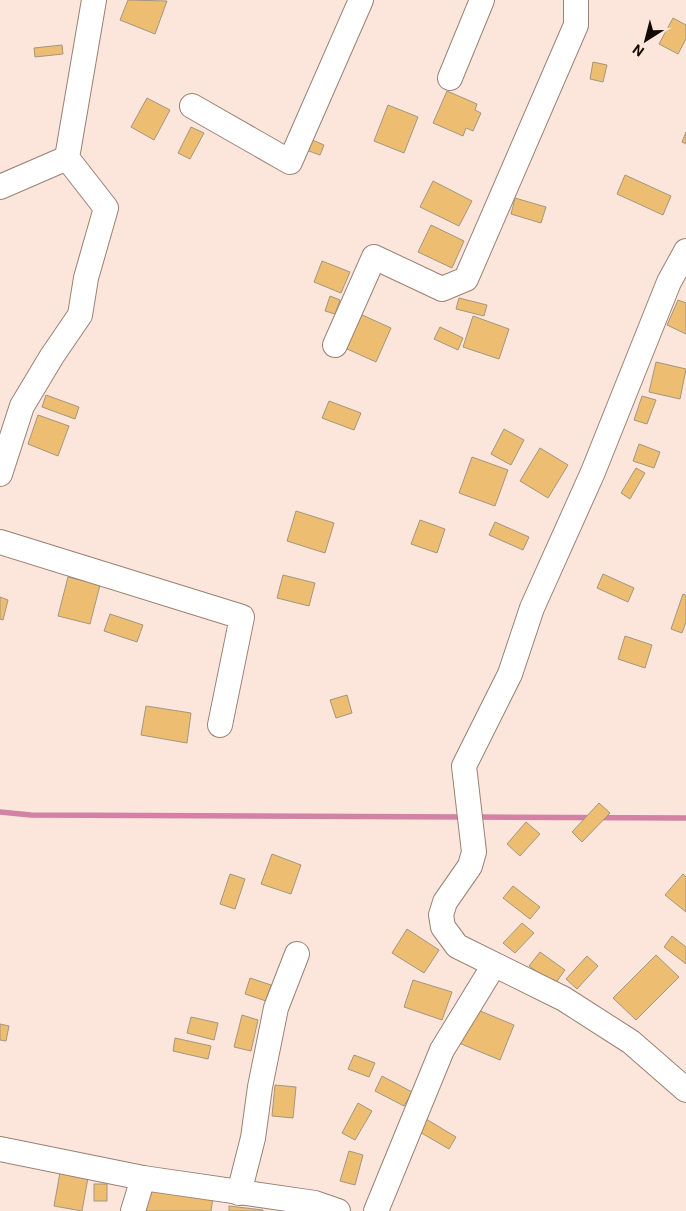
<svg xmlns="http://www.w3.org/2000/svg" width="686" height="1211" font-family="Roboto,sans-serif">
<rect width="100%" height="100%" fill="#fce6db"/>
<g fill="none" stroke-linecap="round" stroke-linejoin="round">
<g stroke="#d381a5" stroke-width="5.5">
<path d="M0,812L31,815L465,817"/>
<path d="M475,817L686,818"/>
</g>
</g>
<g fill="#edbe71" stroke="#a39680">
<path d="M128,0L167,1L155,34L120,20Z"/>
<path d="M673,18L686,25V39L678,54L659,44Z"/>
<path d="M62,45L63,54L35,57L34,48Z"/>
<path d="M593,62L607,65L603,82L590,79Z"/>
<path d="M447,91L477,104L475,110L481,113L473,131L466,128L463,136L433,123Z"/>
<path d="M147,98L170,110L154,140L131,127Z"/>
<path d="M388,105L418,117L404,153L374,141Z"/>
<path d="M191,127L204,133L190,159L178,153Z"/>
<path d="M686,132V144L682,142Z"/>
<path d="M310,139L324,145L320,155L306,150Z"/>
<path d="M625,175L671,196L663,215L617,194Z"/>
<path d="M433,181L472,201L459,226L420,207Z"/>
<path d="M515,198L546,207L541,223L511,214Z"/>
<path d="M431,225L464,241L452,268L418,252Z"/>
<path d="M322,261L350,272L341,293L314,282Z"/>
<path d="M330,296L340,300L335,314L325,311Z"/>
<path d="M459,298L487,305L484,316L456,309Z"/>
<path d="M678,300L686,303V334L667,325Z"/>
<path d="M360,314L391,328L376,362L345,348Z"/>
<path d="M473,316L509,329L499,359L463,347Z"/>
<path d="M440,327L463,338L458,350L434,339Z"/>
<path d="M656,362L686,369L680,399L649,392Z"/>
<path d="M46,395L79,407L75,419L42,407Z"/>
<path d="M642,396L656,400L647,424L634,420Z"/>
<path d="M329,401L361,413L354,430L322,418Z"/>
<path d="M38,415L69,426L58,456L28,444Z"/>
<path d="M504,429L524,440L511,465L491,454Z"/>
<path d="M639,444L660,452L654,468L633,461Z"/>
<path d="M540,448L568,465L548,498L520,481Z"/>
<path d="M472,457L508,470L495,506L459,493Z"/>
<path d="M636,468L645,473L630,499L621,493Z"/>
<path d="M296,511L334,523L325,553L287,541Z"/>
<path d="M420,520L445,529L437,553L411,544Z"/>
<path d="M495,522L529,537L523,550L489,535Z"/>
<path d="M603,574L634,588L628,602L597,588Z"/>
<path d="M283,575L315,583L309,606L277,598Z"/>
<path d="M68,577L100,585L90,624L58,616Z"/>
<path d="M683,594L686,595V622L682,633L671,629Z"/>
<path d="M0,597L8,600L3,620L0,619Z"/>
<path d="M110,614L143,625L137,642L104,631Z"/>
<path d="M625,636L652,645L645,668L618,659Z"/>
<path d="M347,695L352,713L336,718L330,700Z"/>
<path d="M146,706L191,713L187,743L141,735Z"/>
<path d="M599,803L610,813L582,842L572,832Z"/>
<path d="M526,822L540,834L520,856L507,844Z"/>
<path d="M272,854L301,865L291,894L261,884Z"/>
<path d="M230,874L245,879L235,909L220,904Z"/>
<path d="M683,874L686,877V912L665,895Z"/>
<path d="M513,886L540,907L530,919L503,898Z"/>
<path d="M522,923L534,933L515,953L503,943Z"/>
<path d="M407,929L439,950L424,973L392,953Z"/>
<path d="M672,936L686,947V964L664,947Z"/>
<path d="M540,952L565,970L555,984L529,966Z"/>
<path d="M656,955L679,977L636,1020L613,998Z"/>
<path d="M587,956L598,966L577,989L566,979Z"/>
<path d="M250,978L271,985L266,1001L245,994Z"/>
<path d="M413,980L452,992L442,1020L404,1007Z"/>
<path d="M473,1008L514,1025L500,1060L459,1043Z"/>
<path d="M242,1015L258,1020L251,1051L234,1047Z"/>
<path d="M191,1017L218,1023L214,1040L187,1033Z"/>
<path d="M0,1024L9,1026L6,1041L0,1040Z"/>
<path d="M175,1038L211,1046L208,1059L173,1051Z"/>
<path d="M354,1055L375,1063L369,1077L348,1069Z"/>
<path d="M382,1076L412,1092L404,1106L375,1091Z"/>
<path d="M275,1085L296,1087L293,1118L272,1116Z"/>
<path d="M358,1103L372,1111L355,1140L342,1133Z"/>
<path d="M426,1119L456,1137L449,1149L418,1131Z"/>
<path d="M349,1151L363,1155L355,1185L340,1181Z"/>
<path d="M61,1167L89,1172L82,1211L54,1206Z"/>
<rect x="94" y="1184" width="13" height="17"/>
<path d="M149,1189L213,1198L211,1211H146Z"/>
<path d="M229,1206L263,1210V1211H229Z"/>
</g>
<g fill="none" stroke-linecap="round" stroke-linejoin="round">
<defs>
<g id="minor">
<path d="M450,78L482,0"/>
<path d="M192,106L290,162L361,0"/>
<path d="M0,187L67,158"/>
<path d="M686,251L669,282L593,472L532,608L510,674L464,766L474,852L470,866L445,902L441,915L443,927L457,946L564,999L631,1042L686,1090"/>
<path d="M335,345L374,257L442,289L466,279L576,25V0"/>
<path d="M0,474L22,406L52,356L80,315L86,278L106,208L67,158L94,0"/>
<path d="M0,542L242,617L220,725"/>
<path d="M0,1149L143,1178L315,1203L338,1211"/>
<path d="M239,1193L253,1138L260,1087L276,1008L297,954"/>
<path d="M133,1211L143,1178"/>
<path d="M376,1211L442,1050L494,965"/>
</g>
</defs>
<use href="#minor" stroke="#998174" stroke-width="26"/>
<use href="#minor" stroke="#fff" stroke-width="24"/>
</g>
<g transform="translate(646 40) rotate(216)" stroke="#fce6db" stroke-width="4" paint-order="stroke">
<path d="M0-4L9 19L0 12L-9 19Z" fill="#130a06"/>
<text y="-8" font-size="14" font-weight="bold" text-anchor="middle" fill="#130a06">N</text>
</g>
</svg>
